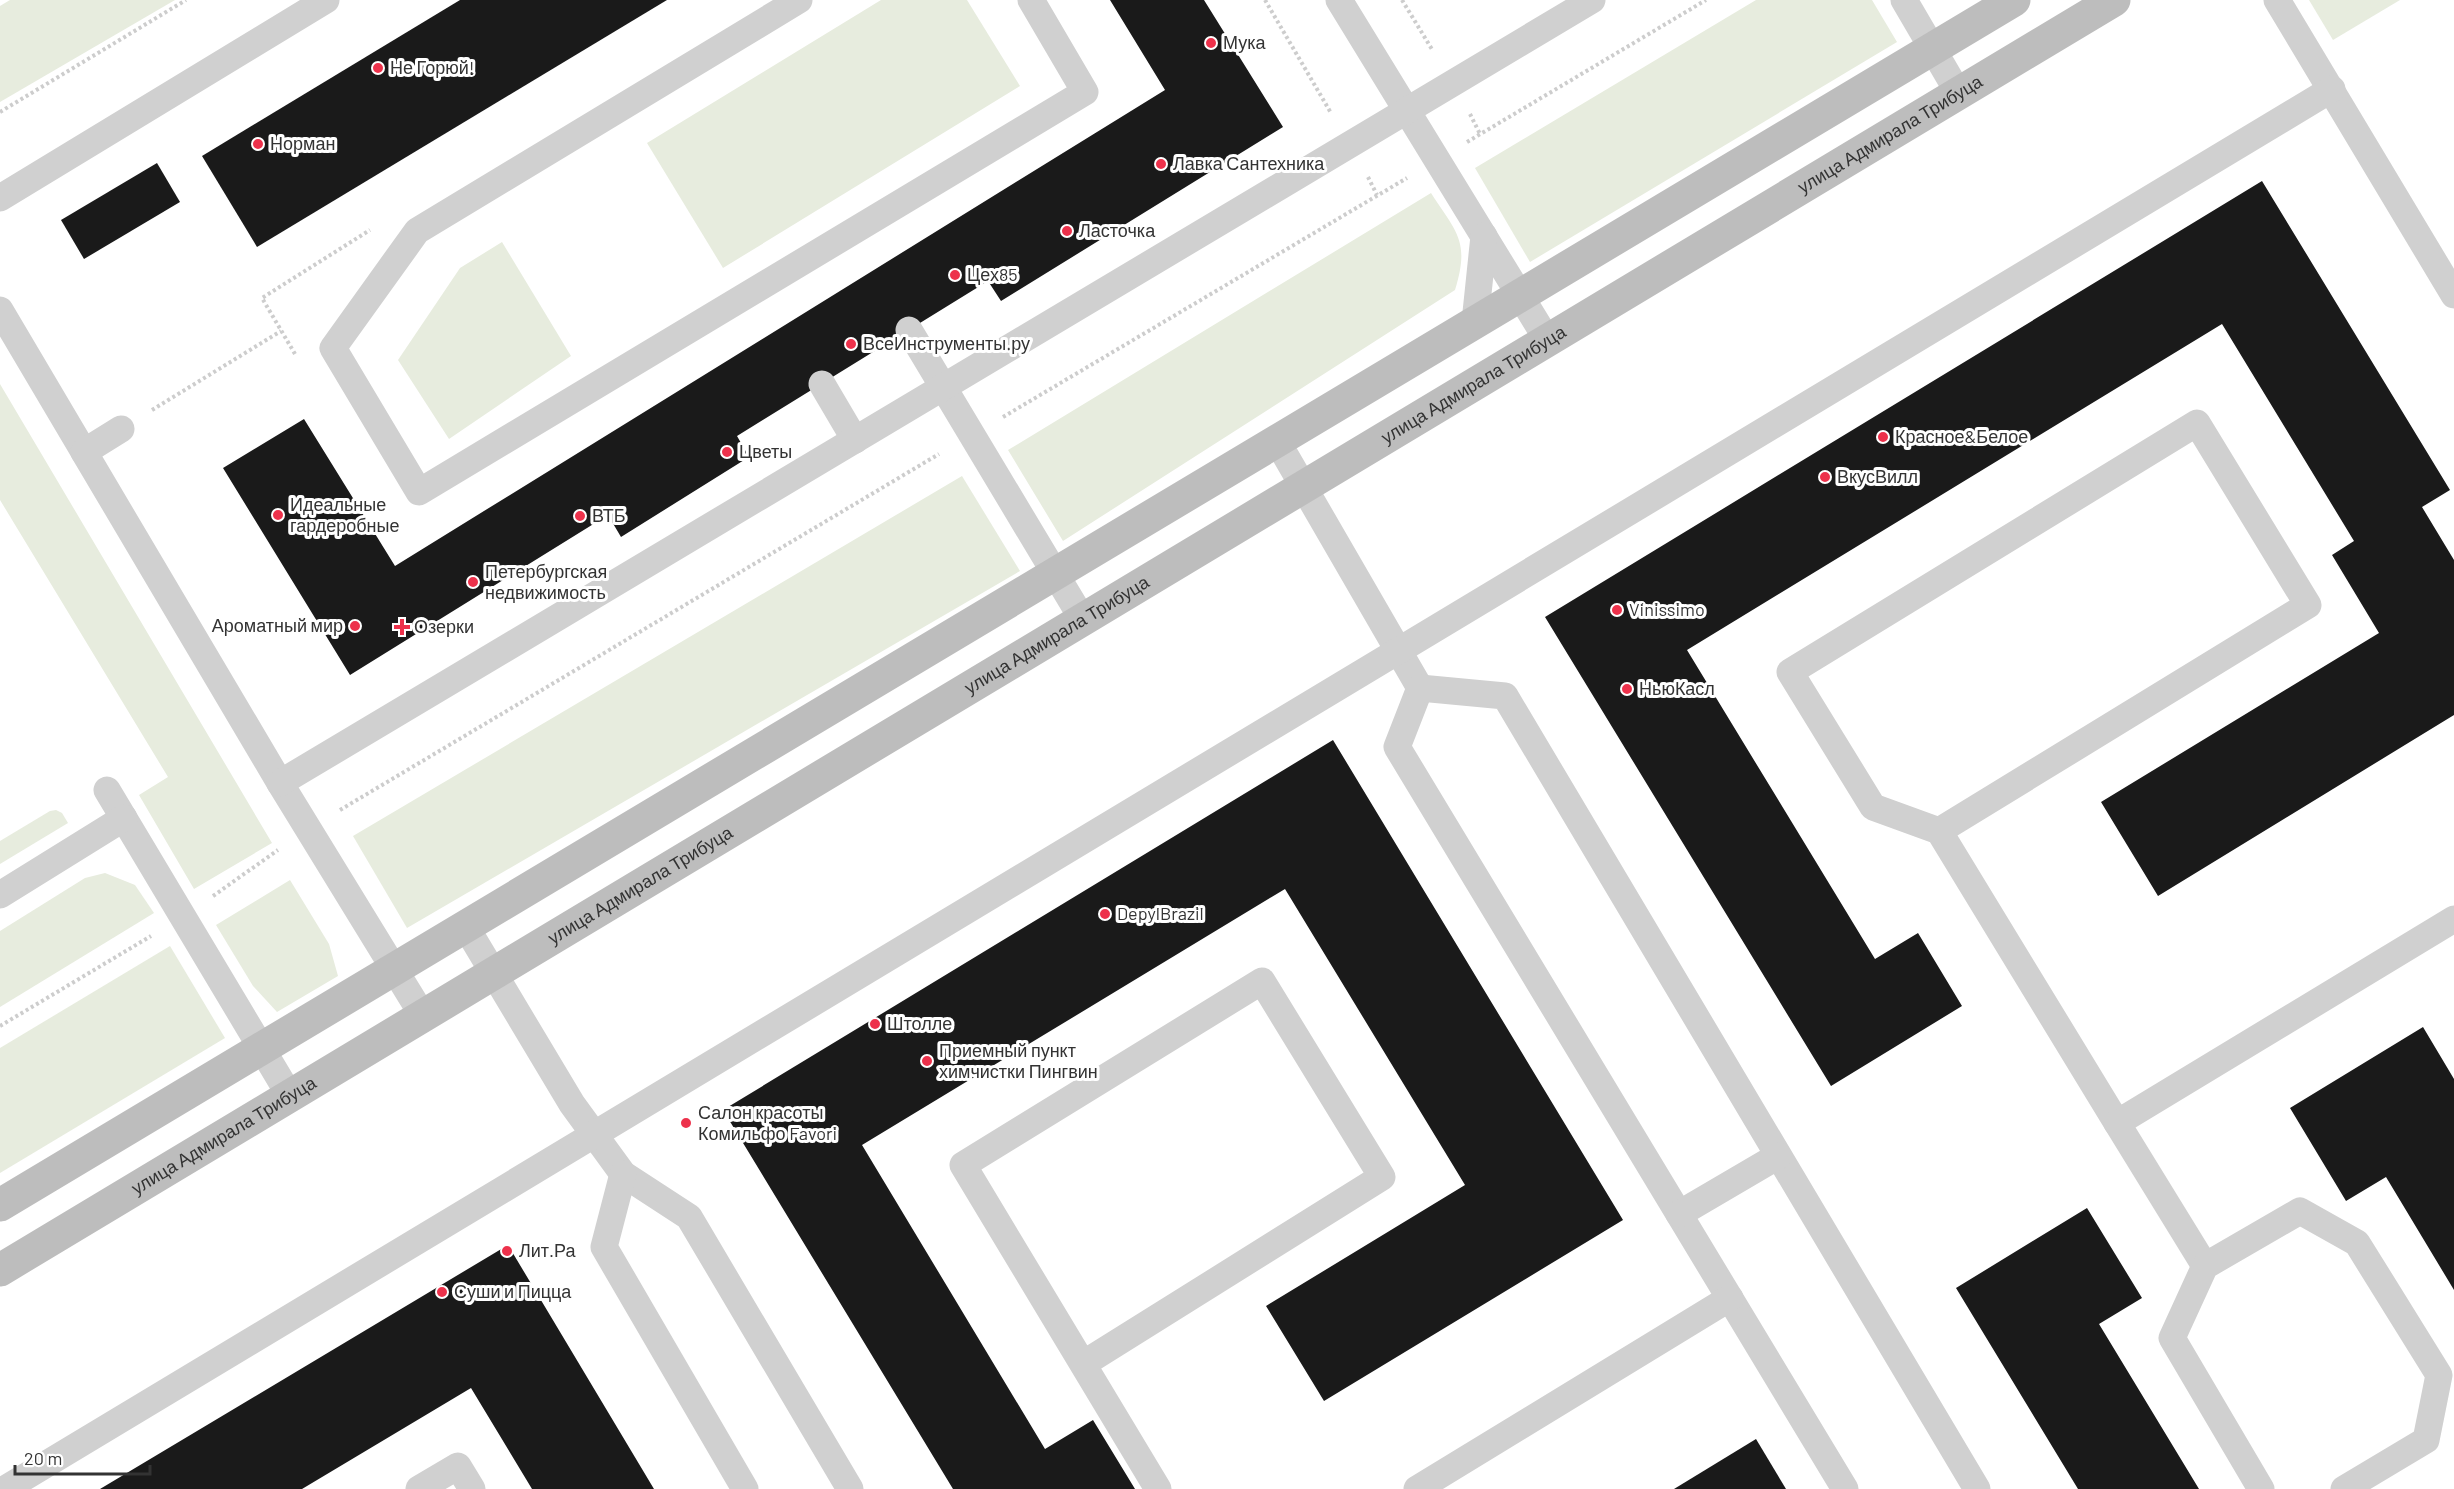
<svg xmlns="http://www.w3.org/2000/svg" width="2454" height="1489" font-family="Barlow,sans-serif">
<rect width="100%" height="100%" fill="#fff"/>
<g fill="#e7ecde">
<path d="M10,0H175L0,102V6Z"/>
<path d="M881,0H967L1020,86L723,268L647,143Z"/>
<path d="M1756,0H1872L1897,42L1530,262L1475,168Z"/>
<path d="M2309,0H2400L2333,40Z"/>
<path d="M1431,193C1457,233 1470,241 1455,290L1063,541L1008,450Z"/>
<path d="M502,242L571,356L449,439L398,360L460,268Z"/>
<path d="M0,384L272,843L194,889L139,795L168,777L0,500Z"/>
<path d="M962,476L1020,571L407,928L353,836Z"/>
<path d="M56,810L62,813L68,823L0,864V841L50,811Z"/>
<path d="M105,873L135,885L154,913L0,1007V931L85,878Z"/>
<path d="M290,880L329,944L338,976L277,1012L253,986L216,925Z"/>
<path d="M170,946L225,1038L0,1173V1048Z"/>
</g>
<g fill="#1a1a1a">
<path d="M460,0H667L257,247L202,156Z"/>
<path d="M1110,0H1204L1283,127L1001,301L988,281L737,436L749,457L621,537L608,515L350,675L223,468L304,419L395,566L1165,90Z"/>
<path d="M157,163L180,202L84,259L61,220Z"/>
<path d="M2262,181L2450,490L2422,507L2454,560V715L2158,896L2101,802L2379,633L2332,555L2354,541L2222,324L1687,650L1875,959L1918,933L1962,1006L1831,1086L1545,617Z"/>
<path d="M1333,740L1623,1220L1324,1401L1266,1306L1465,1185L1285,889L862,1145L1045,1449L1093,1420L1135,1489H953L723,1110Z"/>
<path d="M2423,1027L2454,1079V1290L2386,1177L2346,1201L2290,1108Z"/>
<path d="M2087,1208L2142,1298L2099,1324L2199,1489H2078L1956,1288Z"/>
<path d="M508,1245L654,1489H532L471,1388L302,1489H100Z"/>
<path d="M1756,1439L1786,1489H1674Z"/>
</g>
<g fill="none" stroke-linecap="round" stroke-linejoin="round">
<g stroke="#cdcdcd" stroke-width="4" stroke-dasharray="3 3" stroke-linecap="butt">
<path d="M1265,0L1331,113"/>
<path d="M1402,0L1433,51"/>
<path d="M0,112L186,0"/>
<path d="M1470,114L1480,134"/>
<path d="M1467,142L1706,0"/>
<path d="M1368,177L1377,195"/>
<path d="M295,354L262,298L370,230"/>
<path d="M152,410L281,331"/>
<path d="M1003,417L1407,178"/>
<path d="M340,810L939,454"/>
<path d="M213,896L278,850"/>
<path d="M0,1026L151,936"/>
</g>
<g stroke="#d0d0d0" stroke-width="27">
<path d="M799,0L417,231L333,348L419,492L1085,92L1031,0"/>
<path d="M1339,0L1548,341"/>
<path d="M1904,0L1959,94"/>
<path d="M2277,0L2454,295"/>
<path d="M0,198L326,0"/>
<path d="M0,310L84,452"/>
<path d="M1475,322L1484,236"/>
<path d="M909,330L1083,620"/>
<path d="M822,384L855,440"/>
<path d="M121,429L84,452L280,783L423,1016"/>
<path d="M1277,441L1420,688L1397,747L1845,1489"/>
<path d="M1420,688L1505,696L1977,1489"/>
<path d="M280,783L1592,0"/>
<path d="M107,790L290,1096"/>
<path d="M1939,831L2308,605L2197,423L1790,672L1873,807L1939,831L2117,1123L2454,919"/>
<path d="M0,895L124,818"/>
<path d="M466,927L572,1104L623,1174L689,1217L850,1489"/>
<path d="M2117,1123L2205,1266"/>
<path d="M623,1174L604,1247L745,1489"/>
<path d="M1679,1214L1778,1156"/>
<path d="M1083,1364L1382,1177L1262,981L963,1165L1158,1489"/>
<path d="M5,1489L2332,89"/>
<path d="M419,1489L458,1466L472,1489"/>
<path d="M1417,1489L1730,1298"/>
<path d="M2261,1489L2172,1338L2205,1266L2300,1211L2357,1243L2439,1375L2426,1440L2344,1489"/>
</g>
<g stroke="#bdbdbd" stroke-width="33">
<path d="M0,1205L2014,0"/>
<path id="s1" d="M0,1270L2114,0"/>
</g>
</g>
<g fill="#ed314b" stroke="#fff" stroke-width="2">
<circle cx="1211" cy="43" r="6"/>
<circle cx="378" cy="68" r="6"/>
<circle cx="258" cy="144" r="6"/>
<circle cx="1161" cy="164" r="6"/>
<circle cx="1067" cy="231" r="6"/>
<circle cx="955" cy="275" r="6"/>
<circle cx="851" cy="344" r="6"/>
<circle cx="1883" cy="437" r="6"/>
<circle cx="727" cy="452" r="6"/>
<circle cx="1825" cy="477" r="6"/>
<circle cx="278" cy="515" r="6"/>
<circle cx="580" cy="516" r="6"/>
<circle cx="473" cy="582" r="6"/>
<circle cx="1617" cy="610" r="6"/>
<circle cx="355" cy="626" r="6"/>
<path d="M399 618h6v6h6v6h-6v6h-6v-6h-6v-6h6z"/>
<circle cx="1627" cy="689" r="6"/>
<circle cx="1105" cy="914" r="6"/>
<circle cx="875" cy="1024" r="6"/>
<circle cx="927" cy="1061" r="6"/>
<circle cx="686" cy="1123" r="6"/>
<circle cx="507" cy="1251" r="6"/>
<circle cx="442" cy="1292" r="6"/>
</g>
<g text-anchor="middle" stroke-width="6" stroke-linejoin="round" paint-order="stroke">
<g font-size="18" fill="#333" stroke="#fff" text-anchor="start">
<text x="1223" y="49">Мука</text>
<text x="390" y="74">Не Горюй!</text>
<text x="270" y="150">Норман</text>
<text x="1173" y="170">Лавка Сантехника</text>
<text x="1079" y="237">Ласточка</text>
<text x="967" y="281">Цех85</text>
<text x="863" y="350">ВсеИнструменты.ру</text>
<text x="1895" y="443">Красное&amp;Белое</text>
<text x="739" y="458">Цветы</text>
<text x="1837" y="483">ВкусВилл</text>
<text x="290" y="511">Идеальные<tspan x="290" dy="21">гардеробные</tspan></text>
<text x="592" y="522">ВТБ</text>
<text x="485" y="578">Петербургская<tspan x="485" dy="21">недвижимость</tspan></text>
<text x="1629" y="616">Vinissimo</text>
<text x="343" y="632" text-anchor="end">Ароматный мир</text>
<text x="414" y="633">Озерки</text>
<text x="1639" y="695">НьюКасл</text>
<text x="1117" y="920">DepylBrazil</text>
<text x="887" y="1030">Штолле</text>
<text x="939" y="1057">Приемный пункт<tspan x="939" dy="21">химчистки Пингвин</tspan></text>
<text x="698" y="1119">Салон красоты<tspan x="698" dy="21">Комильфо Favori</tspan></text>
<text x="519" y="1257">Лит.Ра</text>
<text x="454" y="1298">Суши и Пицца</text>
</g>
<g font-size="18" fill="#333" stroke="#fff">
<text dy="6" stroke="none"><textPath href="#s1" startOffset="2205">улица Адмирала Трибуца</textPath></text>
<text dy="6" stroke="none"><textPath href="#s1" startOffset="1719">улица Адмирала Трибуца</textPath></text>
<text dy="6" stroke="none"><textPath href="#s1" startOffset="1233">улица Адмирала Трибуца</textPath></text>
<text dy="6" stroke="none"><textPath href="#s1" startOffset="747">улица Адмирала Трибуца</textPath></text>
<text dy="6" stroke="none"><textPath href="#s1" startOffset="261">улица Адмирала Трибуца</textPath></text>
</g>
</g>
<path d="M15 1465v9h135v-9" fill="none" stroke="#333333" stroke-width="3"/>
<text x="24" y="1465" font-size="18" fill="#333333" stroke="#ffffff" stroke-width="4.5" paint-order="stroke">20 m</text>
</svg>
